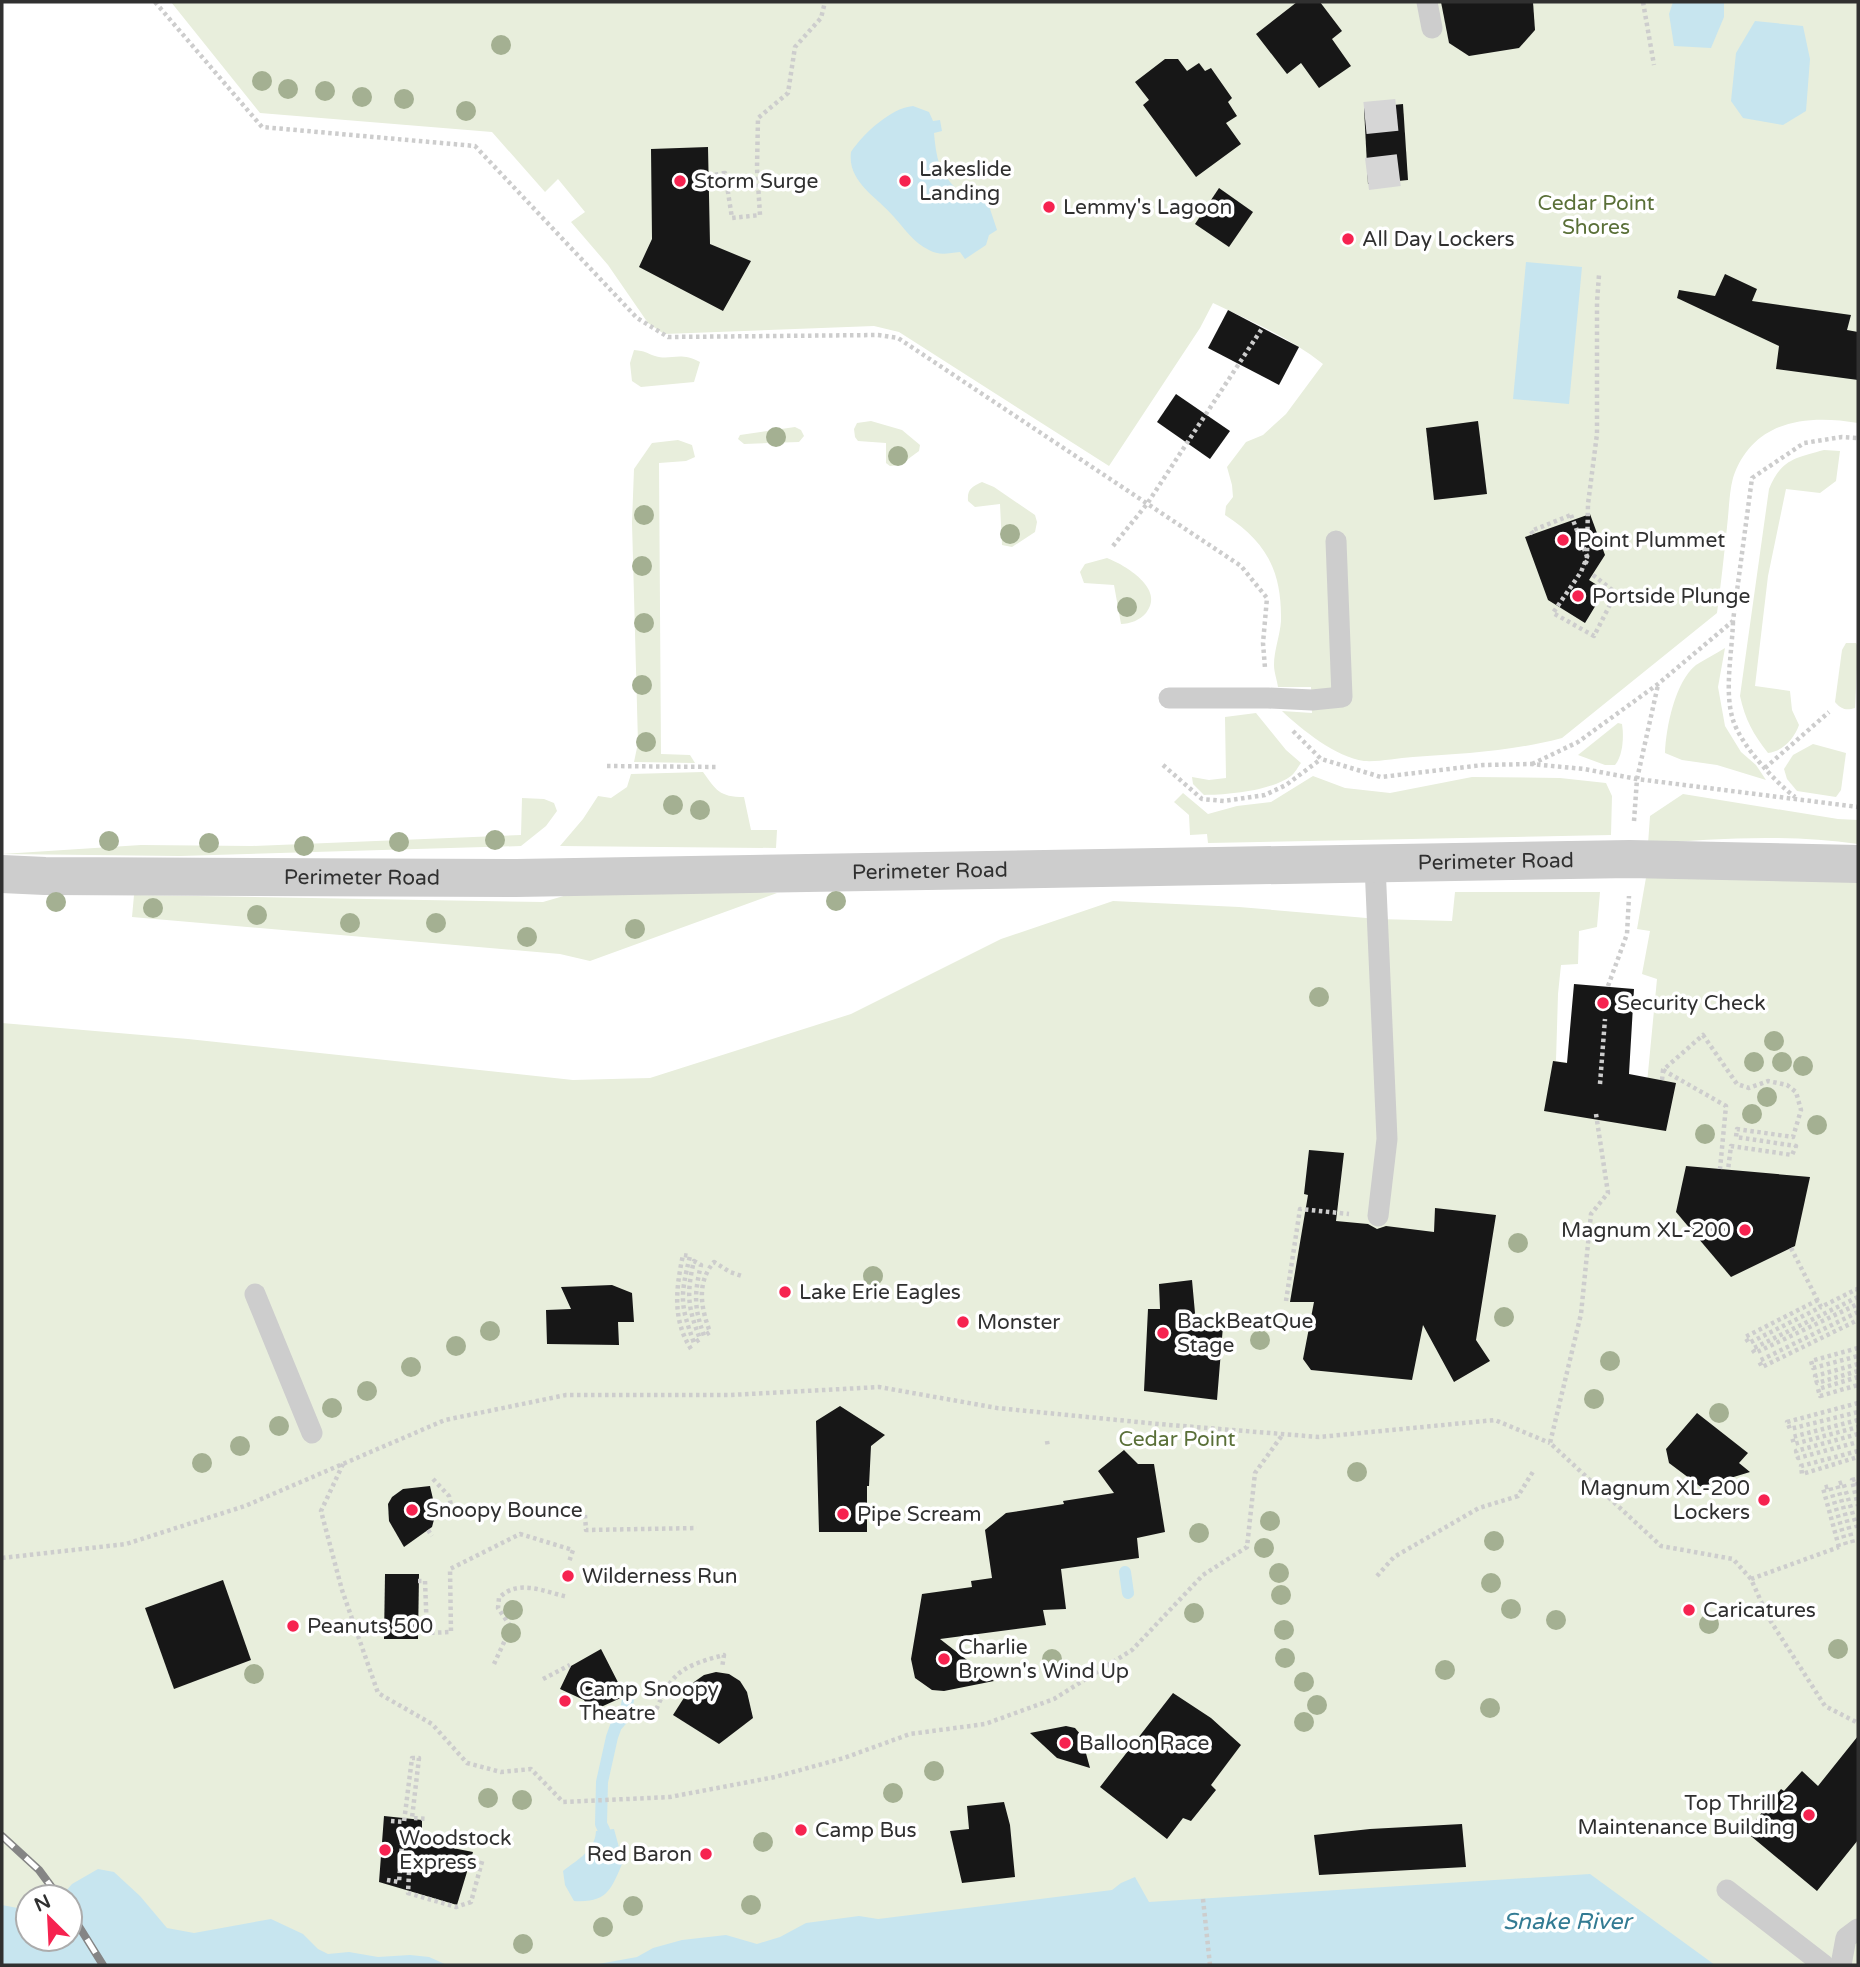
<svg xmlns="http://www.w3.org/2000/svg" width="1860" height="1967" font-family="'Varela Round',sans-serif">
<rect width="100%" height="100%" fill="#fff"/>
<g fill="#e8eedc" fill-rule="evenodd">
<path d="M171,2H1858V423C1805,414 1752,421 1733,478C1729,493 1729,511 1727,527C1724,555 1721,584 1717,613L1562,738C1513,751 1463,754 1413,757C1397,758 1379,762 1364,761C1336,757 1302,730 1282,711L1312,713L1311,687H1278C1277,680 1274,672 1274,665C1274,650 1280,636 1281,621C1282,572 1267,542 1225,515L1226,506L1233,497L1232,485L1227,467L1246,442L1263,435L1286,414L1323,364C1290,338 1251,321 1213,303L1200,328L1109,466L899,332L874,326L664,334L648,323L608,265L571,222L585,212L558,179L545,192L492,132L260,113Z"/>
<path d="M634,350C646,351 646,353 655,356C671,361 679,351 700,362L694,382L641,387L632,381L630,363Z"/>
<path d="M871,421L902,430L920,445L919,451L900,465L890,466L886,463V443L858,441L855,437L854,429L857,423Z"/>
<path d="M795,427L801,430L804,436L799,442L744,444L738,439L740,435Z"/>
<path d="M678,440L692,445L695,457L686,461L659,463L661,754L690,755L695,763L634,762L638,743L632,523L634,469L652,443Z"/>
<path d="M1824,450L1840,451L1836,481L1820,493L1786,489L1768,576L1755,686L1790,691L1792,710L1799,725C1794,739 1783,751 1768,753C1753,734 1745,719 1740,696L1769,489C1781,460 1794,458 1824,450Z"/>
<path d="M982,482L994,487L1035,515L1037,522L1035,532L1012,547L1002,545L1000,504L975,507L968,501C967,489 972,487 982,482Z"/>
<path d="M1107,558C1125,565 1166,589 1146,613C1140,620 1130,624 1121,624L1114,585L1084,583L1080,572L1085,564Z"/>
<path d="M1846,643H1856L1858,647L1855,708C1846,711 1841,709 1835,702L1842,650Z"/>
<path d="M1725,648L1718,687L1725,726L1741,752L1756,765L1766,780L1717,765L1682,760L1665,753C1666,727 1675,682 1696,665C1705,659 1716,654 1725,648Z"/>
<path d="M1256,713L1286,750L1301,763C1298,767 1295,773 1291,776C1271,791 1227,795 1204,795L1193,784L1192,777L1209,780L1226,778L1225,717Z"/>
<path d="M1618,723L1622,724C1624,736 1623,756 1615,765H1605L1578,755Z"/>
<path d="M1813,744L1846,753L1841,790L1836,797L1797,791L1787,779L1784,769L1793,755Z"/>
<path d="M703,772C716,790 719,797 744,797L751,830H777L776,848L560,846L583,819L598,796L611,798L627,787L631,774Z"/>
<path d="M1313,776L1345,788L1390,793L1472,777L1560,778L1606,783L1612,796L1611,835L1208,843L1207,834L1190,835L1189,815L1174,802L1183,793L1208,814L1237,806L1271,802Z"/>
<path d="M1683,794L1838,819L1858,820V844C1789,834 1718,838 1648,844L1650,816Z"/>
<path d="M522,798L544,799L554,803L557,811L546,826L521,846L180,856L2,854L141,845L252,846L521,835Z"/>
<path d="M1647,872L1858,880V1965H2V1023L188,1039L573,1080L650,1078L851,1014L1001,939L1113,901L1239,907L1378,919L1452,921L1455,892H1600L1597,927L1579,931L1578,964L1561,965L1558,994L1556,1061L1577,1064L1645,1104L1657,979L1642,974L1650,931L1637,929ZM28,1897H70V1939H28Z"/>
<path d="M605,884L777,893L590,961L560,954L132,917L134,895L543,902Z"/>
</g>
<g fill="#c7e5ef">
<path d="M1673,2H1724V17L1711,48L1674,46L1669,14Z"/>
<path d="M1755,21L1803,26L1810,59L1806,111L1783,125L1743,118L1731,101L1736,53Z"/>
<path d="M913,106L929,112L933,121L940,120L942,131L934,133C935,144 936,155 940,166C946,181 969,207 986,197L997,230L989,235L986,245L965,259L960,252C949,253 939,256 929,250C914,243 904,228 894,217C877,197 847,182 851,152C864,133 891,108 913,106Z"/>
<path d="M1526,262L1582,267L1569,404L1513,399Z"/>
<path d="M614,1829L623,1862C611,1889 608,1903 574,1901L565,1885L563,1871C578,1859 595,1851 596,1831Z"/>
<path d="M98,1869L114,1872L140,1896L167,1928L194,1933L271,1919L303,1934L318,1949L328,1954L349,1952L378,1957L410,1955L429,1957L447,1965H2V1905L28,1910V1939H70V1897H61L72,1884Z"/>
<path d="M1590,1874L1715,1965H593L637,1957L653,1948L682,1940L726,1935L757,1944L780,1937L806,1923L859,1916L878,1919L1112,1890L1121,1883L1135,1877L1149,1902Z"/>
</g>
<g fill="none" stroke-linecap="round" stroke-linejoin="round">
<g stroke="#c7e5ef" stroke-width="12">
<path d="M1125,1572L1128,1593"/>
<path d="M604,1830L601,1824L602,1782L612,1737L616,1726L625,1716L629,1694"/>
</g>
</g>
<g fill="#171717">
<path d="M1297,2H1320L1342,31L1332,39L1351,66L1319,88L1301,63L1287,74L1256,34Z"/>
<path d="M1441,2H1533L1535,30L1519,48L1469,56L1449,43Z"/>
<path d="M1165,59H1178L1187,71L1199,63L1205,71L1211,68L1232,98L1228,102L1237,116L1226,123L1241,144L1196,177L1143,105L1149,100L1135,82Z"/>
<path d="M1403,104L1408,180L1368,184L1364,108Z"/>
<path d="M708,147L710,244L751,261L723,311L639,267L652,239L651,149Z"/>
<path d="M1219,188L1253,212L1229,247L1195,224Z"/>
<path d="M1725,274L1757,289L1752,301L1851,315L1847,330L1858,332V380L1776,369L1779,346L1677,298L1679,290L1715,296Z"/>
<path d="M1228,310L1299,347L1279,385L1208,348Z"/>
<path d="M1176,394L1230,431L1210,459L1157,422Z"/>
<path d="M1478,421L1487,494L1434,500L1426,428Z"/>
<path d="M1590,514L1605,555L1589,580L1605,590L1585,623L1548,600L1525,537Z"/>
<path d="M1574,984L1634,989L1629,1074L1676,1083L1666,1131L1544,1111L1553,1061L1567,1063Z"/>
<path d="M1309,1150L1344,1153L1336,1221L1368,1224L1377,1229L1386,1226L1434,1232L1435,1208L1496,1215L1476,1340L1490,1361L1454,1382L1423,1325L1412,1380L1311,1370L1303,1359L1314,1302H1290L1308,1195L1304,1194Z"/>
<path d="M1686,1166L1810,1177L1795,1246L1731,1277L1676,1212Z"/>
<path d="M1192,1280L1196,1324L1223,1326L1217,1400L1144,1391L1148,1309H1160L1159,1284Z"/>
<path d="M612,1285L632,1293L634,1322H618L619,1345L547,1344L546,1310L571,1309L561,1287Z"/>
<path d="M840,1406L885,1435L871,1446L869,1486H867V1532H819L816,1421Z"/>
<path d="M1697,1413L1748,1453L1739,1463L1750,1472L1701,1487L1669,1463L1666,1449Z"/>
<path d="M1124,1450L1138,1464H1154L1165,1532L1137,1538L1139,1558L1061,1569L1066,1609L1043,1610L1046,1625L940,1639L994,1681L944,1691L932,1690L915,1678L911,1659L922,1594L972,1587L971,1581L992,1578L985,1530L1006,1513L1064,1504L1063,1501L1114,1493L1098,1471Z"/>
<path d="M430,1486L436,1512L432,1527L404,1547L389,1521L388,1504L392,1497L403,1489Z"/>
<path d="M385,1574H419L418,1639H384Z"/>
<path d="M223,1580L251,1660L174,1689L145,1608Z"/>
<path d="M601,1649L625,1696L590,1712L584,1700L560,1689L571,1666Z"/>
<path d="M716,1672L729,1674L740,1681L747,1692L753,1718L719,1744L673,1715L694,1682L704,1675Z"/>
<path d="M1173,1693L1211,1718L1241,1745L1211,1785L1216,1790L1191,1821L1183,1818L1167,1839L1100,1787Z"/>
<path d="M1066,1726L1075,1728L1081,1735L1090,1768L1057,1758L1030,1733Z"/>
<path d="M1858,1736V1840L1817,1891L1746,1832L1781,1789L1784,1791L1802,1771L1818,1786Z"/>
<path d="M1004,1802L1010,1825L1015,1877L962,1883L950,1831L969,1829L967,1806Z"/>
<path d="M384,1816L422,1820V1842L473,1852L457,1905L379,1882Z"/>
<path d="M1462,1824L1466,1867L1319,1875L1314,1835L1370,1829Z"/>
</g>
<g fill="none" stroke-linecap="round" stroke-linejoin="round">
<g stroke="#d6d6d6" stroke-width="32" stroke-dasharray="32 16" stroke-linecap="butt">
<path d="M1365,118L1405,114"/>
<path d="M1367,174L1407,169"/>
</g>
<g stroke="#cdcdcd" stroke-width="4.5" stroke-dasharray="3.5 3.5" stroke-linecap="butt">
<path d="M155,2L262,127L475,146L637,318L668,337L878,335L898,338L1241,566L1267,598L1263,643L1265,668"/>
<path d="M1643,2L1654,65"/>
<path d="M708,176L725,173L732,218L760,215L757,168L758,118L788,93L795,47L821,18L825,2"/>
<path d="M1533,534L1531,531L1571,515"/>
<path d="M1113,546L1147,504L1263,327"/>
<path d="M1593,575L1616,593L1594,636L1553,613L1581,572L1587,557L1588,504L1597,434V302L1599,275"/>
<path d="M1733,622C1732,653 1724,691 1733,720C1741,745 1774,781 1795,797"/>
<path d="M1293,731L1321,759L1381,777L1483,765L1531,764L1584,769L1637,779L1858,807"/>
<path d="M1532,764L1578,742L1658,684L1733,621L1752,478L1804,443L1842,437L1858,438"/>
<path d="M1163,765L1202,799L1224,801L1265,795L1286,785L1321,759"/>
<path d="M607,766L719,767"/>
<path d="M1765,768L1829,712"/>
<path d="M1634,821L1637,779L1658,685"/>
<path d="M1608,986L1627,934L1629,896"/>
<path d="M1663,1070L1726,1106L1720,1169"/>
<path d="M1662,1080L1663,1070L1703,1035L1737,1084L1749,1088L1768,1081L1787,1085L1796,1092L1801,1110L1793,1137L1737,1129L1736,1137L1796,1146L1792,1155L1731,1146L1728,1170"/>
<path d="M1600,1084L1605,1019"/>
<path d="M1596,1114L1608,1193L1591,1214L1581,1314L1550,1443L1661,1546L1733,1559L1751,1579L1768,1617L1825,1706L1858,1723"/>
<path d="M1791,1248L1821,1307L1857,1289L1858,1294"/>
<path d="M1858,1297L1752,1349L1755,1353L1858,1304"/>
<path d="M1818,1300L1745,1337L1749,1343L1821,1307"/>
<path d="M1286,1301L1300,1209L1349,1214"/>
<path d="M1858,1312L1759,1361L1762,1367L1858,1320"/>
<path d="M1858,1348L1811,1361L1813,1368L1858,1356"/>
<path d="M691,1349C672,1319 676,1288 683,1255L690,1256C680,1297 680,1304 694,1343L700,1339C688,1308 686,1294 694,1261L701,1265C694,1295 694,1307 704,1336L710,1332C701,1308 696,1283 714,1262L730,1272L742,1276"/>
<path d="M1858,1364L1815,1376L1817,1383L1858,1371"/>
<path d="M1858,1377L1818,1389L1820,1396L1858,1385"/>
<path d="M1858,1403L1787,1422L1790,1429L1858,1412"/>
<path d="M1858,1420L1792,1437L1794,1444L1858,1427"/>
<path d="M1858,1434L1796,1451L1798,1458L1858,1442"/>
<path d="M1047,1441L1048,1447"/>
<path d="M1858,1451L1801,1466L1802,1474L1858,1457"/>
<path d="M343,1464L321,1511L342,1590L378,1693L432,1724L467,1763L501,1772L531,1769L563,1802L670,1797L775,1777L844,1758L910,1734L985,1724L1054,1699L1132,1650L1203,1575L1247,1547L1255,1473L1283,1434"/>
<path d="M433,1479L449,1496L452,1510"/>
<path d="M1858,1485L1856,1479L1852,1480L1858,1506"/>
<path d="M585,1515L586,1530L697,1528"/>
<path d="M428,1530L432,1536"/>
<path d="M1853,1543L1837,1484L1843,1482L1858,1531"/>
<path d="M1839,1547L1823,1488L1830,1486L1846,1545"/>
<path d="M2,1558L126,1544L245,1506L445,1420L566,1395H731L879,1387L997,1408L1158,1424L1319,1437L1495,1420L1550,1443"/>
<path d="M1377,1576L1394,1557L1479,1508L1518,1496L1534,1470"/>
<path d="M1751,1579L1839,1547"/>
<path d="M418,1581H425L427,1633L451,1632L450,1569L520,1534L573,1550L569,1562"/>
<path d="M494,1664L511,1627L498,1608L499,1598C518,1578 545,1592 568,1597"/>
<path d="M543,1679L570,1665"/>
<path d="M651,1722C670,1676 674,1668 724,1655L722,1668"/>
<path d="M391,1821L404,1822L412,1758H419L412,1818L428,1819"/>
<path d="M387,1880L399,1882L403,1831H411L408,1893L456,1907L471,1902L483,1858"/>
<path d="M1203,1899L1210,1965"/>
</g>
<g stroke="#cdcdcd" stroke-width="21">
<path d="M1427,2L1432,28"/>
<path d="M1169,698H1268L1312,700L1342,697L1336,541"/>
<path d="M1375,865L1387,1139L1378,1216"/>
<path d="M255,1294L312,1433"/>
<path d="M1727,1890L1824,1965"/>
<path d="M1841,1965L1846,1938L1858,1929"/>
</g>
<path stroke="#cdcdcd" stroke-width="38" id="s1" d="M2,874L45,876L516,878L1630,859L1858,864"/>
<defs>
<g id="rail">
<path d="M2,1836L39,1870L59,1897"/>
<path d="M70,1912L103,1965"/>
</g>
</defs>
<use href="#rail" stroke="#858585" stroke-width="8"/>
<use href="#rail" stroke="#fff" stroke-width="5" stroke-dasharray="16" stroke-linecap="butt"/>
<path stroke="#cdcdcd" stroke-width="4.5" stroke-dasharray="3.5 3.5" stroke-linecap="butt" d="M1571,515L1588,559L1585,564"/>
</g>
<g fill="#a4b092">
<circle cx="501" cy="45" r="10"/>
<circle cx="262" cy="81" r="10"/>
<circle cx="288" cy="89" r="10"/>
<circle cx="325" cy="91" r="10"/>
<circle cx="362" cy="97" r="10"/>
<circle cx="404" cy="99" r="10"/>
<circle cx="466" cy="111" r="10"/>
<circle cx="776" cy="437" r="10"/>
<circle cx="898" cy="456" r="10"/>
<circle cx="644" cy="515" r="10"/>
<circle cx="1010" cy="534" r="10"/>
<circle cx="642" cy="566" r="10"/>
<circle cx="1127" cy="607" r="10"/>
<circle cx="644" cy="623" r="10"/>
<circle cx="642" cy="685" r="10"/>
<circle cx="646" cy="742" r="10"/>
<circle cx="673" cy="805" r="10"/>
<circle cx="700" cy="810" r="10"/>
<circle cx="495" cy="840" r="10"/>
<circle cx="109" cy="841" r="10"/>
<circle cx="399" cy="842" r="10"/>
<circle cx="209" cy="843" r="10"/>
<circle cx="304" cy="846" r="10"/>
<circle cx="836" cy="901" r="10"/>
<circle cx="56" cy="902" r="10"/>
<circle cx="153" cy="908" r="10"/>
<circle cx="257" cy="915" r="10"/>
<circle cx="350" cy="923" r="10"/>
<circle cx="436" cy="923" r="10"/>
<circle cx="635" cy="929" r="10"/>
<circle cx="527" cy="937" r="10"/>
<circle cx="1319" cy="997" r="10"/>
<circle cx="1774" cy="1041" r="10"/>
<circle cx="1754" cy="1062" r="10"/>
<circle cx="1782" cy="1062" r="10"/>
<circle cx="1803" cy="1066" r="10"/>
<circle cx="1767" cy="1097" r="10"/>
<circle cx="1752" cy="1114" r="10"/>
<circle cx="1817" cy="1125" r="10"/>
<circle cx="1705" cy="1134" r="10"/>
<circle cx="1518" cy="1243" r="10"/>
<circle cx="873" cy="1276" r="10"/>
<circle cx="1504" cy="1317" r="10"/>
<circle cx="490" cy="1331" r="10"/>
<circle cx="1260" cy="1340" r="10"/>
<circle cx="456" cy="1346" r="10"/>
<circle cx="1610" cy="1361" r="10"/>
<circle cx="411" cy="1367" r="10"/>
<circle cx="367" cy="1391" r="10"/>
<circle cx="1594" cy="1399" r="10"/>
<circle cx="332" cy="1408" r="10"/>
<circle cx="1719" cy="1413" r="10"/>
<circle cx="279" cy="1426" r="10"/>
<circle cx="240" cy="1446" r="10"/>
<circle cx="202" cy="1463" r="10"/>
<circle cx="1357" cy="1472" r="10"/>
<circle cx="1270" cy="1521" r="10"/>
<circle cx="1199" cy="1533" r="10"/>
<circle cx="1494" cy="1541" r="10"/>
<circle cx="1264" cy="1548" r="10"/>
<circle cx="1279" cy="1573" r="10"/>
<circle cx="1491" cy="1583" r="10"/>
<circle cx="1281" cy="1595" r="10"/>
<circle cx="1511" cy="1609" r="10"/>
<circle cx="513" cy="1610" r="10"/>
<circle cx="1194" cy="1613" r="10"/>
<circle cx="1556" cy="1620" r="10"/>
<circle cx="1709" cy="1624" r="10"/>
<circle cx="1284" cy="1630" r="10"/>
<circle cx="511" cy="1633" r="10"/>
<circle cx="1838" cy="1649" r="10"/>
<circle cx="1285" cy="1658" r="10"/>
<circle cx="1052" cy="1659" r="10"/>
<circle cx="1445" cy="1670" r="10"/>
<circle cx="254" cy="1674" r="10"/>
<circle cx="1304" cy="1682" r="10"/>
<circle cx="1317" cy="1705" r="10"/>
<circle cx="1490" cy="1708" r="10"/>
<circle cx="1304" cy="1722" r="10"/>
<circle cx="934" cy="1771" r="10"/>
<circle cx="893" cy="1793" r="10"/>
<circle cx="488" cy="1798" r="10"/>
<circle cx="522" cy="1800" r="10"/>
<circle cx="763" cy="1842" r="10"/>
<circle cx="751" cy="1905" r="10"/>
<circle cx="633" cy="1906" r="10"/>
<circle cx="603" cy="1927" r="10"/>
<circle cx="523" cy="1944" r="10"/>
</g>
<g fill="#f62350" stroke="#fff" stroke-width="2.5">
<circle cx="680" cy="181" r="7"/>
<circle cx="905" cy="181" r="7"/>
<circle cx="1049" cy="207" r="7"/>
<circle cx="1348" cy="239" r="7"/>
<circle cx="1563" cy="540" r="7"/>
<circle cx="1578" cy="596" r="7"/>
<circle cx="1603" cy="1003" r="7"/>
<circle cx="1745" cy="1230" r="7"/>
<circle cx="785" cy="1292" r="7"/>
<circle cx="963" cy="1322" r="7"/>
<circle cx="1163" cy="1333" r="7"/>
<circle cx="1764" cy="1500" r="7"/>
<circle cx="412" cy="1510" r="7"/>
<circle cx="843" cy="1514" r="7"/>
<circle cx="568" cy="1576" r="7"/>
<circle cx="1689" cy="1610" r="7"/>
<circle cx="293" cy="1626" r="7"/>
<circle cx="944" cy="1659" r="7"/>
<circle cx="565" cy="1701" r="7"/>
<circle cx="1065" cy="1743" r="7"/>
<circle cx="1809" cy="1815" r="7"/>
<circle cx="801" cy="1830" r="7"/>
<circle cx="385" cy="1850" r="7"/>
<circle cx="706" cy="1854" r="7"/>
</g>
<g text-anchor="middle" stroke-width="7" stroke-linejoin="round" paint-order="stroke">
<g font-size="21" fill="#303030" stroke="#fff" text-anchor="start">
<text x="919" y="176">Lakeslide<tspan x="919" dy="24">Landing</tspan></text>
<text x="694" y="188">Storm Surge</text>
<text x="1063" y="214">Lemmy's Lagoon</text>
<text x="1362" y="246">All Day Lockers</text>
<text x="1577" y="547">Point Plummet</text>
<text x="1592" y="603">Portside Plunge</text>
<text x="1617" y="1010">Security Check</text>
<text x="1731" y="1237" text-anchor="end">Magnum XL-200</text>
<text x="799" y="1299">Lake Erie Eagles</text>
<text x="1177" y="1328">BackBeatQue<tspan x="1177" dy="24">Stage</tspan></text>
<text x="977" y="1329">Monster</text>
<text x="1750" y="1495" text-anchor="end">Magnum XL-200<tspan x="1750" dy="24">Lockers</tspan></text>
<text x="426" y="1517">Snoopy Bounce</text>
<text x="857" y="1521">Pipe Scream</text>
<text x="582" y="1583">Wilderness Run</text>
<text x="1703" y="1617">Caricatures</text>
<text x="307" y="1633">Peanuts 500</text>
<text x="958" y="1654">Charlie<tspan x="958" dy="24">Brown's Wind Up</tspan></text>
<text x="579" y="1696">Camp Snoopy<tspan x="579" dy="24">Theatre</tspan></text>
<text x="1079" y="1750">Balloon Race</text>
<text x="1795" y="1810" text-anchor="end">Top Thrill 2<tspan x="1795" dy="24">Maintenance Building</tspan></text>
<text x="815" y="1837">Camp Bus</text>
<text x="399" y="1845">Woodstock<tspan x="399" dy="24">Express</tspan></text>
<text x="692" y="1861" text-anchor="end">Red Baron</text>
</g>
<g font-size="21" fill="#5a7038" stroke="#fff">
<text x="1596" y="210">Cedar Point<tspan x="1596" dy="24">Shores</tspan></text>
<text x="1177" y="1446">Cedar Point</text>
</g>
<g font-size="21" fill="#303030" stroke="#fff">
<text dy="7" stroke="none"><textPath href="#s1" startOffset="1494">Perimeter Road</textPath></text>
<text dy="7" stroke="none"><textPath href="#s1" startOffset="928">Perimeter Road</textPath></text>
<text dy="7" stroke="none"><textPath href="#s1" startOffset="360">Perimeter Road</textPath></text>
</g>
<g font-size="23" font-style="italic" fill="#337b93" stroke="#fff">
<text x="1567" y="1929">Snake River</text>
</g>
</g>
<rect width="1860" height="1967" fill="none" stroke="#303030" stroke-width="7"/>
<g transform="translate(49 1918) rotate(336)"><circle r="33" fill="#ffffff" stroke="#acacac" stroke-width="2"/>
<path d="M0-5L12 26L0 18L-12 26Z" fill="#f62350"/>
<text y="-10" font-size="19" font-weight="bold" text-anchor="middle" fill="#303030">N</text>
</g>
</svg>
